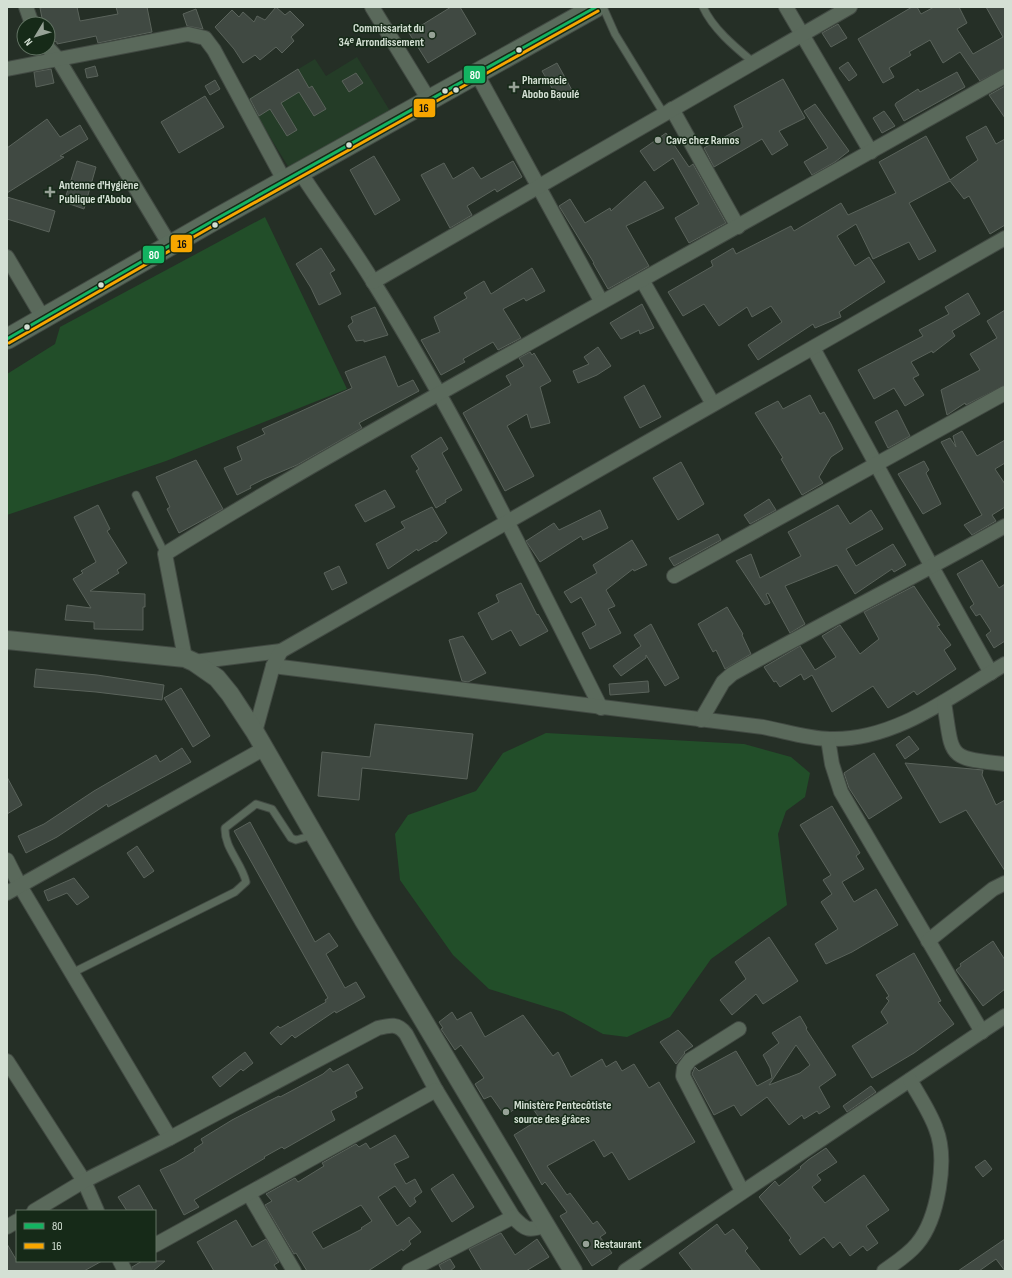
<svg xmlns="http://www.w3.org/2000/svg" width="1012" height="1278" font-family="'Sofia Sans Condensed',sans-serif">
<rect width="100%" height="100%" fill="#252f26"/>
<path fill="#243c27" d="M357,57L390,111L291,171L247,100L315,59L326,76Z"/>
<g fill="#224e29">
<path d="M265,217L347,389L166,461L7,515V374L55,344L60,327Z"/>
<path d="M546,733L744,744L791,757L810,773L805,797L786,811L778,834L787,905L711,959L670,1017L627,1037L603,1034L563,1012L489,989L453,955L400,880L395,834L408,815L476,791L503,753Z"/>
</g>
<g fill="#404942" stroke="#5a635b" fill-rule="evenodd">
<path d="M45,7H77L80,21L118,14L116,7H147L152,32L98,43L96,36L57,44V42L52,41L48,22L43,23L40,8Z"/>
<path d="M276,7L285,15L290,11L304,25L291,37L294,41L282,53L276,47L260,60L255,55L243,63L234,49L215,27L232,10L239,17L243,12L254,22L257,16L265,20Z"/>
<path d="M451,7H460L476,34L428,63L409,33Z"/>
<path d="M912,7H917L921,14L934,7H959L967,23L957,29L973,54L1003,37L986,7H1005V68L980,81L960,52L943,63L930,40L909,52L911,55L889,68L894,77L883,83L858,39Z"/>
<path d="M196,9L203,29L187,26L183,14Z"/>
<path d="M838,24L847,38L831,47L822,33Z"/>
<path d="M848,62L857,75L849,81L839,68Z"/>
<path d="M557,63L573,92L559,100L542,71Z"/>
<path d="M95,66L98,76L87,78L85,69Z"/>
<path d="M51,69L54,83L36,87L34,72Z"/>
<path d="M298,69L309,88L312,86L326,109L314,116L299,92L281,103L297,130L287,136L270,109L259,116L250,99Z"/>
<path d="M957,72L965,87L904,121L895,105L896,103L918,89L920,92Z"/>
<path d="M356,73L363,83L349,92L342,81Z"/>
<path d="M783,79L805,118L779,131L788,145L772,155L762,139L714,167L704,148L743,127L734,106Z"/>
<path d="M215,80L220,89L210,95L205,86Z"/>
<path d="M1005,86V118L989,95Z"/>
<path d="M205,96L224,127L179,153L161,122Z"/>
<path d="M815,104L849,151L835,162L812,175L804,162L828,148L804,111Z"/>
<path d="M884,111L895,126L882,133L873,118Z"/>
<path d="M47,119L60,137L80,125L88,139L60,156L64,157L7,193V148Z"/>
<path d="M986,126L996,144L1005,139V225L990,234L969,196L964,199L950,181L909,203L936,251L919,260L909,242L873,259L856,224L837,236L855,266L869,257L885,282L839,312L841,317L815,328L813,324L758,360L748,345L782,322L771,306L752,317L747,307L719,326L704,304L683,316L668,292L713,266L711,261L733,248L736,254L791,226L794,231L841,203L848,215L896,193L879,162L926,136L950,180L978,160L966,137Z"/>
<path d="M666,133L689,167L693,164L726,223L689,243L675,218L699,204L673,158L654,171L640,151Z"/>
<path d="M374,156L400,200L375,215L350,170Z"/>
<path d="M77,161L96,167L84,209L64,202Z"/>
<path d="M513,161L522,177L497,192L495,189L467,206L472,215L450,228L421,175L444,163L453,179L473,167L481,179Z"/>
<path d="M645,181L664,208L626,226L649,266L608,289L593,263H594L559,206L570,199L585,223L610,208L611,211Z"/>
<path d="M7,197L55,211L49,232L7,219Z"/>
<path d="M321,248L335,270L330,273L341,294L319,305L311,288L296,264Z"/>
<path d="M532,268L545,291L526,301L524,298L503,309L521,338L498,350L493,342L463,359L465,362L441,375L421,340L440,332L434,317L467,298L464,293L484,281L491,294Z"/>
<path d="M968,293L980,314L952,331L955,336L933,353L932,351L911,362L919,375L913,378L924,395L905,406L894,388L874,399L858,370L923,336L919,330L949,314L945,307Z"/>
<path d="M642,304L654,328L640,334L639,330L621,339L610,323Z"/>
<path d="M375,307L388,335L364,342V340L356,341L348,326L353,322L351,317Z"/>
<path d="M1005,310V385L966,405L965,403L947,415L941,390L980,370L970,354L997,338L987,321Z"/>
<path d="M598,347L611,366L597,375L578,383L573,371L589,364L584,357Z"/>
<path d="M530,352L532,355L534,353L551,381L540,387L550,423L531,428L527,414L507,426L534,476L505,491L463,413L511,385L506,376L524,366L519,358Z"/>
<path d="M385,356L398,387L413,380L419,391L359,423L362,428L297,465L264,479L250,486L251,488L237,495L224,468L242,460L237,447L265,434L262,429L352,388L345,372Z"/>
<path d="M644,385L661,417L640,428L624,397Z"/>
<path d="M810,395L820,414L824,412L831,424L843,449L831,457L819,477L823,483L802,495L781,459L783,458L755,413L778,401L783,409Z"/>
<path d="M897,410L910,436L888,448L875,422Z"/>
<path d="M962,431L977,456L1005,440V463L995,469L1005,484V507L992,515L996,521L972,535L964,525L982,515L941,442L950,438L956,447L953,436Z"/>
<path d="M441,437L448,449L442,453L462,490L445,500L446,502L436,508L416,471L419,469L411,456Z"/>
<path d="M196,460L223,509L179,533L167,509L170,507L156,477Z"/>
<path d="M924,461L929,470L926,473L941,504L923,514L898,474Z"/>
<path d="M681,462L704,504L678,520L653,478Z"/>
<path d="M385,490L395,507L365,522L355,505Z"/>
<path d="M769,499L776,510L750,524L744,515Z"/>
<path d="M98,505L110,529L107,531L127,563L117,570L119,573L90,591L145,594V607H143V630L94,629V622L65,620L67,605L91,608L73,579L83,573L81,571L96,562L74,517Z"/>
<path d="M838,505L850,524L871,510L883,529L846,549L856,566L893,544L906,565L894,572L892,569L855,594L837,565L785,586L805,624L790,633L768,593L766,594L770,603L765,605L736,561L751,554L760,578L801,556L788,532Z"/>
<path d="M432,507L447,533L436,542L435,541L418,551L417,549L388,569L376,544L405,528L401,522Z"/>
<path d="M600,510L608,528L583,540L581,536L540,562L526,541L554,523L559,530Z"/>
<path d="M718,534L721,540L674,566L669,558Z"/>
<path d="M632,540L647,565L634,571L633,569L606,590L615,606L608,609L621,633L590,649L582,633L596,625L581,597L571,603L564,592L597,573L593,565Z"/>
<path d="M982,560L999,588L1005,584V641L994,648L986,635L991,631L980,614L976,616L970,607L974,604L957,574Z"/>
<path d="M339,566L347,583L332,590L324,573Z"/>
<path d="M521,583L537,615L538,614L548,631L520,646L511,630L492,640L478,613L499,602L496,595Z"/>
<path d="M914,586L940,625L937,626L951,645L944,650L956,669L917,695L914,691L888,708L873,686L832,712L812,675L804,680L801,674L780,687L776,681L774,682L764,667L800,646L815,670L836,657L822,636L840,625L860,654L879,639L864,612Z"/>
<path d="M727,607L743,634L742,635L751,654L725,669L716,650L713,652L698,624Z"/>
<path d="M651,624L679,678L665,686L646,655V658L621,676L613,666L641,646L634,635Z"/>
<path d="M463,636L486,673L468,682L462,681L449,640Z"/>
<path d="M36,669L97,675L164,685L162,700L96,692L34,687Z"/>
<path d="M648,681L649,692L610,695L609,684Z"/>
<path d="M181,688L210,736L193,747L164,698Z"/>
<path d="M375,724L473,734L467,779L362,768L359,800L318,796L322,752L370,757Z"/>
<path d="M909,736L919,749L905,759L896,745Z"/>
<path d="M182,748L191,762L108,807L107,804L57,837L26,853L18,836L44,824L94,791L156,755L160,762Z"/>
<path d="M874,753L902,798L869,819L849,788L844,773Z"/>
<path d="M905,763L983,770L982,775L996,805L1005,800V871L966,810L940,823Z"/>
<path d="M7,777L22,805L7,814Z"/>
<path d="M832,806L860,853L856,856L864,869L842,882L854,902L876,889L898,925L852,952L826,964L815,944L838,929L821,902L832,894L823,880L831,875L800,825Z"/>
<path d="M250,822L315,942L329,933L338,946L326,954L345,988L356,982L365,997L336,1013L335,1011L295,1038L292,1035L281,1045L270,1033L278,1026L280,1028L326,1002L325,1000L328,998L234,831Z"/>
<path d="M137,846L154,871L144,878L127,853Z"/>
<path d="M74,878L89,897L77,905L67,893L48,901L44,891Z"/>
<path d="M769,937L798,981L763,1004L756,994L732,1015L720,1000L746,979L735,962Z"/>
<path d="M993,941L1005,960V989L983,1006L956,970L961,966L960,964Z"/>
<path d="M914,953L941,1001L938,1002L954,1024L914,1053L872,1078L852,1046L888,1023L881,1012L889,1001L886,998L889,996L876,975Z"/>
<path d="M452,1012L457,1020L471,1012L485,1037L523,1015L553,1056L558,1052L571,1077L602,1059L606,1067L616,1061L622,1071L634,1064L649,1088L659,1082L695,1142L629,1180L612,1152L604,1157L594,1140L547,1166L567,1195L570,1193L593,1224L597,1221L606,1233L600,1237L612,1253L592,1266L560,1216L567,1212L545,1182L542,1185L514,1135L540,1119L527,1100L505,1116L491,1096L484,1099L475,1084L484,1078L461,1045L455,1050L441,1029L443,1028L439,1022Z"/>
<path d="M800,1016L807,1028L806,1029L836,1075L819,1087L830,1107L819,1114L817,1111L804,1119L802,1115L789,1125L767,1097L741,1116L734,1105L714,1115L692,1074L695,1067L699,1071L736,1051L757,1086L772,1078L770,1068L763,1055L779,1043L772,1033ZM796,1045L810,1065L800,1073L769,1085Z"/>
<path d="M678,1030L693,1046L684,1052L685,1053L676,1064L660,1042Z"/>
<path d="M245,1052L253,1063L243,1071L241,1069L220,1087L212,1077Z"/>
<path d="M348,1064L363,1088L355,1092L357,1097L331,1111L335,1120L284,1149L282,1147L264,1157L265,1158L194,1200L199,1207L184,1215L160,1170L175,1163L195,1151L194,1149L203,1143L201,1139L232,1120L267,1102L279,1096L280,1097L323,1074L330,1068L333,1072Z"/>
<path d="M871,1086L876,1092L847,1112L843,1106Z"/>
<path d="M395,1135L409,1157L394,1164L406,1184L415,1179L422,1192L414,1198L416,1202L410,1207L395,1186L378,1197L397,1226L409,1217L421,1232L409,1241L411,1244L403,1251L402,1249L368,1271H307L296,1253L294,1254L265,1205L272,1201L266,1194L295,1178L298,1182L324,1166L322,1163L356,1144L359,1147L366,1143L370,1149ZM361,1205L372,1221L361,1228L362,1229L323,1249L312,1232Z"/>
<path d="M826,1148L837,1162L817,1175L821,1180L812,1187L825,1203L864,1175L889,1210L866,1226L878,1243L867,1251L863,1246L850,1256L840,1242L833,1248L824,1237L800,1255L789,1240L791,1238L759,1197L775,1181L779,1186L801,1168L800,1167L808,1160Z"/>
<path d="M985,1160L992,1169L983,1177L975,1167Z"/>
<path d="M453,1174L474,1207L452,1222L431,1189Z"/>
<path d="M139,1185L154,1211H127L118,1197Z"/>
<path d="M236,1220L252,1247L266,1239L279,1262L274,1265L278,1271H214L197,1242Z"/>
<path d="M717,1224L725,1235L733,1229L748,1248L745,1251L761,1271H693L679,1253Z"/>
<path d="M501,1233L515,1255L537,1239L549,1257L526,1271H482L469,1249Z"/>
<path d="M1005,1239V1271L996,1259L979,1271H958Z"/>
<path d="M7,1244L17,1261H102L84,1271H7Z"/>
<path d="M450,1259L455,1267L450,1271H442L439,1265Z"/>
<path d="M142,1261H165L153,1271H133L132,1267Z"/>
</g>
<g fill="none" stroke-linecap="round" stroke-linejoin="round">
<defs>
<g id="service">
<path d="M603,7L615,34L664,114"/>
<path d="M703,7C713,29 735,47 753,62"/>
<path d="M136,495L165,554"/>
<path d="M72,973L235,892L246,882C242,863 224,848 225,828L256,804L272,809L291,838L296,840L313,835"/>
</g>
<g id="minor">
<path d="M26,7L32,24"/>
<path d="M372,7L429,100"/>
<path d="M786,7L871,152"/>
<path d="M48,48L58,59L170,245"/>
<path d="M7,69L188,34L205,38L214,50L285,182"/>
<path d="M477,74L601,301"/>
<path d="M672,109L738,227"/>
<path d="M300,172C324,209 351,245 374,283C459,419 529,565 601,708"/>
<path d="M7,257L43,318"/>
<path d="M642,280L713,404"/>
<path d="M373,282L850,7"/>
<path d="M813,348L932,567L991,673"/>
<path d="M674,576L1005,393"/>
<path d="M185,658L165,554C253,499 343,448 433,397C623,289 815,184 1005,76"/>
<path d="M194,662L281,651"/>
<path d="M273,666L763,727C784,731 809,739 830,739C895,741 951,696 1005,664"/>
<path d="M944,702C953,758 946,758 1005,764"/>
<path d="M701,720L723,682L732,674C823,623 915,577 1005,526"/>
<path d="M255,732L273,666L281,651L1005,238"/>
<path d="M828,739L832,764L841,792L982,1032"/>
<path d="M7,860L20,886L170,1138"/>
<path d="M7,893L265,748"/>
<path d="M928,941L993,889L1005,883"/>
<path d="M739,1029L690,1060L684,1068L683,1076L742,1191"/>
<path d="M7,1061L84,1181L97,1211"/>
<path d="M249,1194L294,1271"/>
<path d="M34,1211L84,1181L170,1138L378,1028C390,1025 398,1023 406,1034L436,1090"/>
<path d="M7,1227L17,1221"/>
<path d="M155,1245L436,1090L513,1217"/>
<path d="M120,1261L125,1271"/>
<path d="M409,1271L513,1217C527,1231 528,1231 546,1225"/>
<path d="M625,1271L1005,1016"/>
<path d="M884,1271C895,1263 908,1255 917,1244C938,1219 948,1159 936,1129C930,1112 919,1096 910,1080"/>
</g>
<path id="tertiary" d="M7,640L185,658L194,662L217,678L230,694L255,732L364,921L573,1271"/>
<path id="secondary" d="M7,339L216,219L596,7"/>
</defs>
<use href="#service" stroke="#424a43" stroke-width="9"/>
<use href="#minor" stroke="#424a43" stroke-width="16"/>
<use href="#tertiary" stroke="#424a43" stroke-width="20"/>
<use href="#secondary" stroke="#424a43" stroke-width="22"/>
<use href="#service" stroke="#5a695b" stroke-width="7"/>
<use href="#minor" stroke="#5a695b" stroke-width="14"/>
<use href="#tertiary" stroke="#5a695b" stroke-width="18"/>
<use href="#secondary" stroke="#5a6b5c" stroke-width="20"/>
<defs>
<path id="bus-1" d="M7,339L216,219L596,7"/>
<path id="bus-2" d="M9,343L218,223L598,11"/>
</defs>
<use href="#bus-1" stroke="#162a18" stroke-width="6"/>
<use href="#bus-2" stroke="#162a18" stroke-width="6"/>
<use href="#bus-1" stroke="#13b361" stroke-width="3"/>
<use href="#bus-2" stroke="#f7a600" stroke-width="3"/>
</g>
<g fill="#97a297" stroke="#162a18" stroke-width="1.5">
<circle cx="432" cy="35" r="4"/>
<path d="M512 81h4v4h4v4h-4v4h-4v-4h-4v-4h4z"/>
<circle cx="658" cy="140" r="4"/>
<path d="M48 186h4v4h4v4h-4v4h-4v-4h-4v-4h4z"/>
<circle cx="506" cy="1112" r="4"/>
<circle cx="586" cy="1244" r="4"/>
</g>
<g fill="#d4e0d4" stroke="#162a18" stroke-width="1.5">
<circle cx="519" cy="50" r="3.5"/>
<circle cx="456" cy="90" r="3.5"/>
<circle cx="445" cy="91" r="3.5"/>
<circle cx="349" cy="145" r="3.5"/>
<circle cx="215" cy="225" r="3.5"/>
<circle cx="101" cy="285" r="3.5"/>
<circle cx="27" cy="327" r="3.5"/>
</g>
<g text-anchor="middle" stroke-width="3" stroke-linejoin="round" paint-order="stroke">
<g font-size="12" font-weight="bold" fill="#d4e0d4" stroke="#162a18" text-anchor="start">
<text x="424" y="32" text-anchor="end">Commissariat du<tspan x="424" dy="14">34ᵉ Arrondissement</tspan></text>
<text x="522" y="84">Pharmacie<tspan x="522" dy="14">Abobo Baoulé</tspan></text>
<text x="666" y="144">Cave chez Ramos</text>
<text x="59" y="189">Antenne d'Hygiène<tspan x="59" dy="14">Publique d'Abobo</tspan></text>
<text x="514" y="1109">Ministère Pentecôtiste<tspan x="514" dy="14">source des grâces</tspan></text>
<text x="594" y="1248">Restaurant</text>
</g>
</g>
<g stroke="#162a18" stroke-width="1.5">
<rect x="463" y="65" width="23" height="19" rx="4" fill="#13b361"/>
<rect x="413" y="98" width="23" height="20" rx="4" fill="#f7a600"/>
<rect x="170" y="234" width="23" height="19" rx="4" fill="#f7a600"/>
<rect x="142" y="245" width="23" height="19" rx="4" fill="#13b361"/>
</g>
<g font-size="11" text-anchor="middle" font-weight="bold" fill="#fff">
<text x="475" y="79">80</text>
<text x="154" y="259">80</text>
</g>
<g font-size="11" text-anchor="middle" font-weight="bold" fill="#111">
<text x="424" y="112">16</text>
<text x="182" y="248">16</text>
</g>
<rect width="1012" height="1278" fill="none" stroke="#d4e0d4" stroke-width="16"/>
<rect x="16" y="1210" width="140" height="52" fill="#162a18" stroke="#627363"/>
<rect x="24" y="1223" width="20" height="6" fill="#13b361" stroke="#627363"/>
<text x="52" y="1230" font-size="12" fill="#d4e0d4">80</text>
<rect x="24" y="1243" width="20" height="6" fill="#f7a600" stroke="#627363"/>
<text x="52" y="1250" font-size="12" fill="#d4e0d4">16</text>
<g transform="translate(36 36) rotate(232)"><circle r="19" fill="#162a18" stroke="#627363"/>
<path d="M0-3L7 15L0 10L-7 15Z" fill="#97a297"/>
<text y="-6" font-size="11" font-weight="bold" text-anchor="middle" fill="#d4e0d4">N</text>
</g>
</svg>
